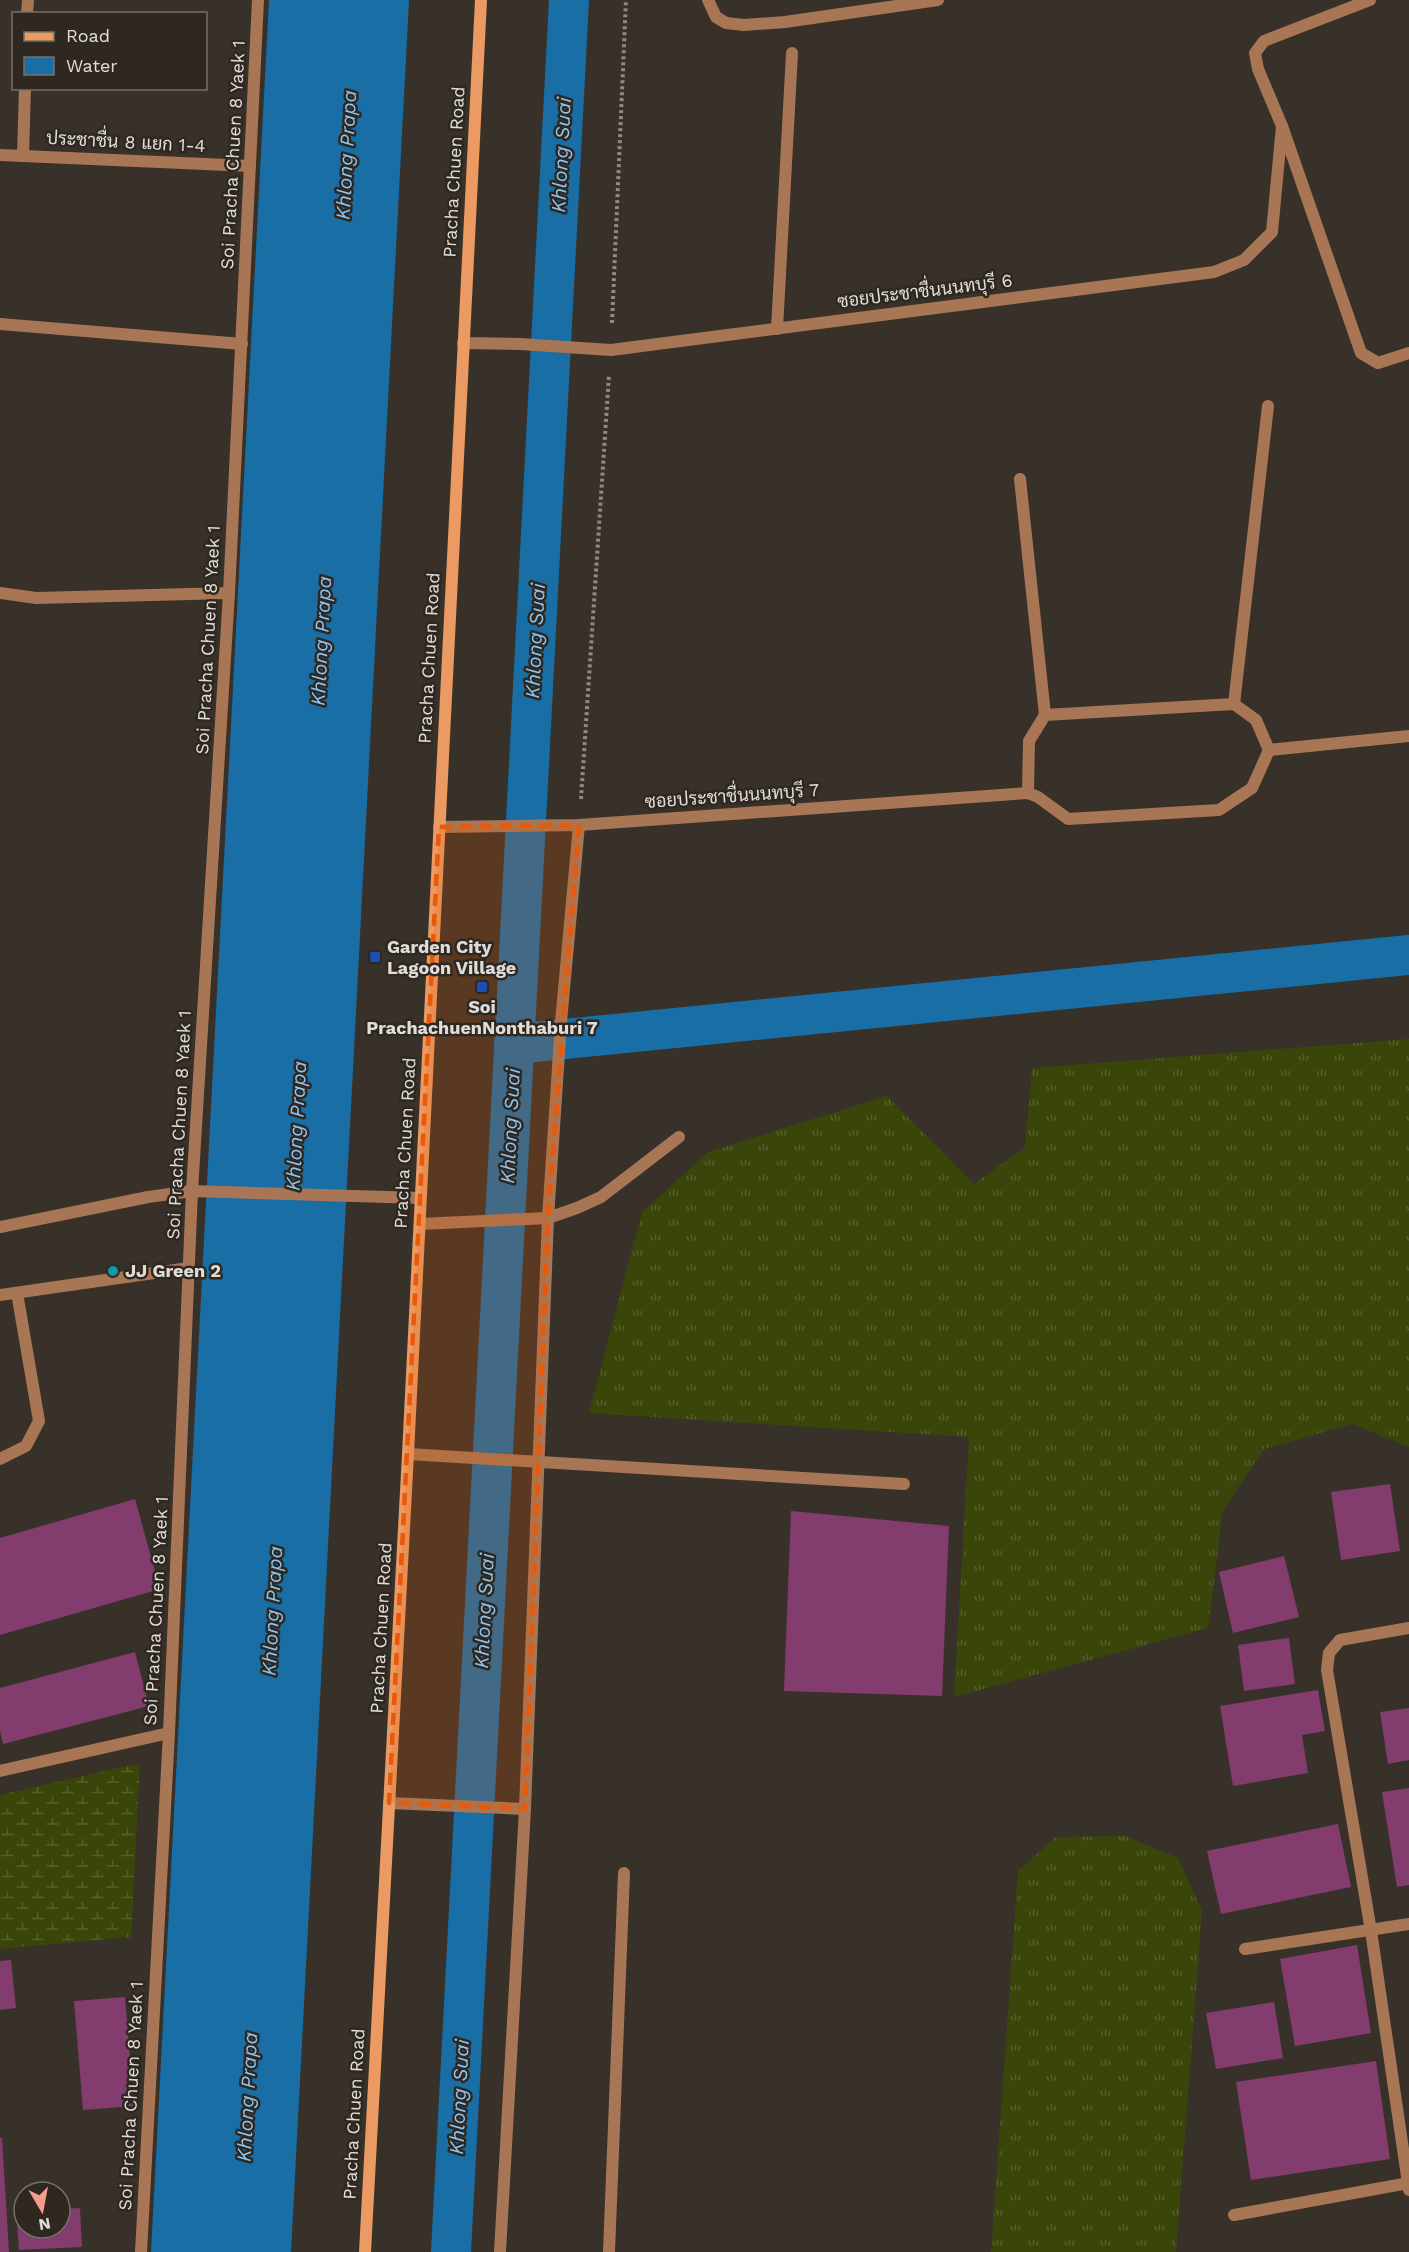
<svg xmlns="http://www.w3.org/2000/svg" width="1409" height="2252" font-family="'Work Sans',Sarabun,sans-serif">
<defs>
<pattern id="grass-tufts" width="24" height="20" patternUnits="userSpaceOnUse" patternTransform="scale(1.5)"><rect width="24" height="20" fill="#3a450a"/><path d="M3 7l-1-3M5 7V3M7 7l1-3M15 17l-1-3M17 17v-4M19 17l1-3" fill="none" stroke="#565f2d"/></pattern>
<pattern id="wetland-marsh" width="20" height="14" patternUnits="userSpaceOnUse" patternTransform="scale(1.5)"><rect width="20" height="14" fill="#3a450a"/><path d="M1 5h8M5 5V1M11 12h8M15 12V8" fill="none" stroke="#565f2d"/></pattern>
</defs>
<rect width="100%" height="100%" fill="#38312a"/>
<g fill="url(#grass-tufts)">
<path d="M1409,1039V1447L1352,1424L1264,1449L1223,1511L1208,1628L954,1697L969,1437L589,1413L642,1212L708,1152L887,1096L974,1184L1025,1147L1032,1068Z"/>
<path d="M1125,1836L1178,1858L1202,1911L1176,2252H991L1018,1871L1056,1837Z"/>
</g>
<path fill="url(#wetland-marsh)" d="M140,1763L131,1937L0,1949V1795Z"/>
<path fill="#196ea6" d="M269,0H409L291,2252H151Z"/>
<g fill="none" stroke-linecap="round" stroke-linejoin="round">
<g stroke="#196ea6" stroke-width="40">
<path d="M514,1044L1409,955"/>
<path d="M451,2252L569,0"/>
</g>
</g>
<g fill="#833c6e">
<path d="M1390,1484L1400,1551L1341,1560L1331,1492Z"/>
<path d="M135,1499L160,1589L0,1635V1538Z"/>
<path d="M791,1511L949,1526L942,1696L784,1691Z"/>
<path d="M1284,1556L1299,1617L1233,1633L1219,1572Z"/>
<path d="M1289,1638L1295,1684L1244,1691L1238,1645Z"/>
<path d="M135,1652L149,1706L3,1744L0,1731V1688Z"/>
<path d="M1318,1690L1325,1731L1302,1735L1308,1773L1233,1786L1220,1706Z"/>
<path d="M1409,1708V1760L1388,1764L1380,1712Z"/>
<path d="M1409,1788V1885L1397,1887L1382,1792Z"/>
<path d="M1338,1824L1351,1887L1221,1914L1207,1851Z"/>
<path d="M1357,1945L1371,2033L1295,2046L1280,1959Z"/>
<path d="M11,1960L16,2008L0,2010V1961Z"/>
<path d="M125,1997L134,2106L83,2110L74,2001Z"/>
<path d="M1274,2002L1283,2058L1216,2069L1206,2013Z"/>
<path d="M1376,2061L1390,2159L1251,2180L1236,2082Z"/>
<path d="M0,2138H2L9,2252H0Z"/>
<path d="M80,2208L82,2247L19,2250L16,2212L24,2211V2228H60V2209Z"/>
</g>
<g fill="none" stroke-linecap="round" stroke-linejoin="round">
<g stroke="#908a84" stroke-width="4" stroke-dasharray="3 3" stroke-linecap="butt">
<path d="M612,323L626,0"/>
<path d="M581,799L609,375"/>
</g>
<g stroke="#a87654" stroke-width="12">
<path d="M708,0L716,17L726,23L744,25L785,22L938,0"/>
<path d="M0,593L36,598L229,593"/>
<path d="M548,1218L577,1208L601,1197L679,1137"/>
<path d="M0,1295L189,1268"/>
<path d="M408,1454L904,1484"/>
<path d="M0,1459L26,1446L39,1421L17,1293"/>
<path d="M0,1771L169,1733"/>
</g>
<g stroke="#a87654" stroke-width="12">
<path d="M1370,0L1264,41L1255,53L1258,69L1282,126L1361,353L1378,363L1409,353"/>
<path d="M27,14L28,0"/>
<path d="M0,155L250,166"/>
<path d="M23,156L25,88"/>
<path d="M0,324L242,344"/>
<path d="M777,329L792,53"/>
<path d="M463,343L520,344L611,350L1214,272L1244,260L1272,232L1282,126"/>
<path d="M1020,479L1045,715"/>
<path d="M1234,704L1268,406"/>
<path d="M1269,750L1409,736"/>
<path d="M439,827L579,825L1028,793L1038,797L1068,819L1219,810L1252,788L1269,750L1256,720L1234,704L1045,715L1029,741L1028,793"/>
<path d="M420,1224L548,1218"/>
<path d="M0,1227L148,1197L192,1191L420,1198"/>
<path d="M1409,1628L1340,1640L1329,1653L1327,1670L1371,1931L1409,2190"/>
<path d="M389,1803L525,1809"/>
<path d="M1245,1949L1409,1924"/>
<path d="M1234,2215L1409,2183"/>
<path d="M141,2252L169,1733L192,1191L229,593L258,0"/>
<path d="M500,2252L525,1809L548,1218L561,1022L579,825"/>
<path d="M609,2252L624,1873"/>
</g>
<path stroke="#ea9a62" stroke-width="12" d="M365,2252L408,1454L481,0"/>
</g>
<path fill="#e8590c" fill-opacity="0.2" stroke="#e8590c" stroke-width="4.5" stroke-dasharray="12 8" stroke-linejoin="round" d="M579,825L548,1218L525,1809L389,1803L439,827Z"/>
<g fill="#1a4fb4" stroke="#2e2821" stroke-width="2">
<rect x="369" y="951" width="12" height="12" rx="3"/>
<rect x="476" y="981" width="12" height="12" rx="3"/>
</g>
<circle fill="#0f9aa8" stroke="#2e2821" stroke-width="2" cx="113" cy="1271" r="6"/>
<g text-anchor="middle" stroke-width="5" stroke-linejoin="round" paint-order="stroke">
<g font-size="18" fill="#e0dcd7" stroke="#2e2821">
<text transform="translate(126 142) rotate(3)" y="6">ประชาชื่น 8 แยก 1-4</text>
<text transform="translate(233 155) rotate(-87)" y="6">Soi Pracha Chuen 8 Yaek 1</text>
<text transform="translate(454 172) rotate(-87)" y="6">Pracha Chuen Road</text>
<text transform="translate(925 291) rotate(-7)" y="6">ซอยประชาชื่นนนทบุรี 6</text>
<text transform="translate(208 640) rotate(-87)" y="6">Soi Pracha Chuen 8 Yaek 1</text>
<text transform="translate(429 658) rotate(-87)" y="6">Pracha Chuen Road</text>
<text transform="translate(732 796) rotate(-4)" y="6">ซอยประชาชื่นนนทบุรี 7</text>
<text transform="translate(179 1125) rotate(-87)" y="6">Soi Pracha Chuen 8 Yaek 1</text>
<text transform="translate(405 1143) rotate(-87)" y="6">Pracha Chuen Road</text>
<text transform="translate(156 1611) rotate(-87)" y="6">Soi Pracha Chuen 8 Yaek 1</text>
<text transform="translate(381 1628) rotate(-87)" y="6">Pracha Chuen Road</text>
<text transform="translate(131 2096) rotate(-87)" y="6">Soi Pracha Chuen 8 Yaek 1</text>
<text transform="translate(354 2114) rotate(-87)" y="6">Pracha Chuen Road</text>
</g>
<g font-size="18" font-weight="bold" fill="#e0dcd7" stroke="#2e2821" text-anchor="start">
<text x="387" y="953">Garden City<tspan x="387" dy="21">Lagoon Village</tspan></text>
<text x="482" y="1013" text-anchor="middle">Soi<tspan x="482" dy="21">PrachachuenNonthaburi 7</tspan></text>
<text x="125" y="1277">JJ Green 2</text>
</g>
<g font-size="20" font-style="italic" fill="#8dc5f3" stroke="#2e2821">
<text transform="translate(346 155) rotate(-87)" y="7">Khlong Prapa</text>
<text transform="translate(561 155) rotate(-87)" y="7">Khlong Suai</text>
<text transform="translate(321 641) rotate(-87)" y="7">Khlong Prapa</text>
<text transform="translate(535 641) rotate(-87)" y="7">Khlong Suai</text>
<text transform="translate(296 1126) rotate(-87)" y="7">Khlong Prapa</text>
<text transform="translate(510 1126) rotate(-87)" y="7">Khlong Suai</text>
<text transform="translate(272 1611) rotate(-87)" y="7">Khlong Prapa</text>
<text transform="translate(484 1611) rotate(-87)" y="7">Khlong Suai</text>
<text transform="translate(247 2097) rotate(-87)" y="7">Khlong Prapa</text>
<text transform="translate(459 2097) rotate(-87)" y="7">Khlong Suai</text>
</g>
</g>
<rect x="12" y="12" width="195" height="78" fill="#2e2821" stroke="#75706a" stroke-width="1.5"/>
<rect x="24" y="32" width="30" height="9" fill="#ea9a62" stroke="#75706a" stroke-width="1.5"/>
<text x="66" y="42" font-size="18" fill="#e0dcd7">Road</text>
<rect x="24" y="57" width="30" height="18" fill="#196ea6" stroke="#75706a" stroke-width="1.5"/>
<text x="66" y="72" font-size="18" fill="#e0dcd7">Water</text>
<g transform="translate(42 2210) rotate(170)"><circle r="28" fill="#2e2821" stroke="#75706a" stroke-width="1.5"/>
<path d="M0-4.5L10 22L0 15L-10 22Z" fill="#f49d8d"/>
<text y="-9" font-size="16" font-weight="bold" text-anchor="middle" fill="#e0dcd7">N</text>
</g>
</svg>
